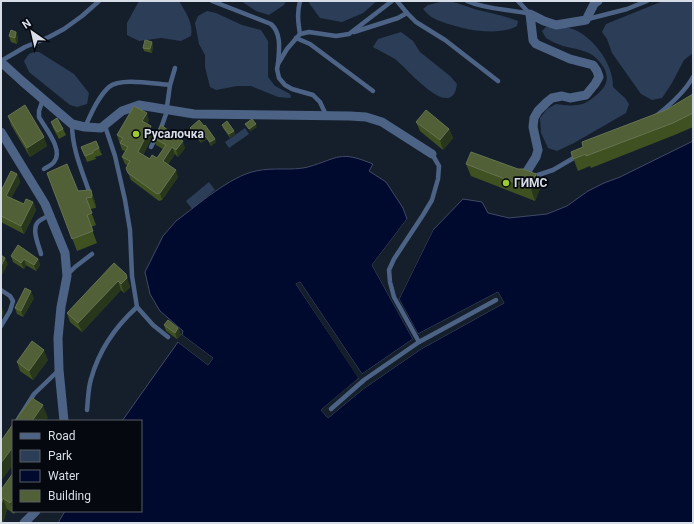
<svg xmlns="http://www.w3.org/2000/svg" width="694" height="524" font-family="Roboto,sans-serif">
<rect width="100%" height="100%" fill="#151f2c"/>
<g fill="#2c3d57">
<path d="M139,1H179C185,11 194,24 191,36L181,41L161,38L139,41L127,35V23Z"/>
<path d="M241,1H286L284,5L269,15L256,11Z"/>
<path d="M309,1H377L363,13L342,22L320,18L309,3Z"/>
<path d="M444,1C456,1 466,7 478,10C491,13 505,16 518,21L517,26C497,38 455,28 435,19C430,17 426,12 423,9L428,5Z"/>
<path d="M663,1H693V53L684,60L672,83L662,98L652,100L641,94L612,53L607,39L602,32L606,24Z"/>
<path d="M207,11L216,13L242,25L261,30L268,41V77L275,86L290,94L291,97L290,98L278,97L251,86H237L216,90L210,87L205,67V55L199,44L195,23L198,16Z"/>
<path d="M546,27C552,28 558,26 565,27C589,30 614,63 613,87L625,98L629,104L626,113L574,143L557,151L548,148L541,133L540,118L547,109L556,104C563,105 570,106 577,105C583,105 589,101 594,97C610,85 611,74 597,59C589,50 574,49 563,46C557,44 551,41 546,38L542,31Z"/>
<path d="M401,32L413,41L420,52L450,76L457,84C452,124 406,67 395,59C388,55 380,51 373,47L378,39Z"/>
<path d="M34,52H39L74,74L89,93L87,104L77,107L70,105L29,72L24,61L29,54Z"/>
<path d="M245,128L249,134L229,148L225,142Z"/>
<path d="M209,182L215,190L192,209L186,201Z"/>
</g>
<path fill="#000a2e" stroke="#404966" d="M693,141V523H58L65,511H141V421H122L178,342L208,365L213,358L182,335L183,331L160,311L150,294L145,272L163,236L176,221C198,205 230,176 256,171C273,167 292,171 308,167C339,158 339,150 373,164L369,171L386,182L403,208L407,219L372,265L413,339L362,374L300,282L296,284L359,378L321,410L328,418L363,389L421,349L504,303L498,292L418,334L399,299L433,230L463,199L482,202L488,213L509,218L547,214L567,206L588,191L604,183L620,177Z"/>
<g fill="#151f2c">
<path d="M407,219L409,220L375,265L415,339L363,376L361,375L299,285L360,377L324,410L329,416L362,387L420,347L502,302L497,294L419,336L417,335L397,299L431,229L433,230L399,299L418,334L498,292L504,303L421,349L363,389L328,418L321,410L358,378L296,284L300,282L362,374L413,339L372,265Z"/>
<path d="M182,335L213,358L208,365L178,342L179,340L208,362L210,359L181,337Z"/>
</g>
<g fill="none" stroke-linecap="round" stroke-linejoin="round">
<g stroke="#4c6386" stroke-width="4.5">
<path d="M212,1L271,24C282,34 279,50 278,64"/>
<path d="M397,1L407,13L416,22L445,40L498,81"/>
<path d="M467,1C487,10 509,9 530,14"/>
<path d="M518,1L529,13"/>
<path d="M588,19L627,9L647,1"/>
<path d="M354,32L398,18L407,13"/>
<path d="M300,34C298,22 297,13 300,1"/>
<path d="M296,38L310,44L373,91"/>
<path d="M1,61L25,47L49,37L64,29L82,16L99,1"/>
<path d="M43,99L39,111V117C45,128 64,150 54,162C52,165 47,167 44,169"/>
<path d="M326,115L320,102L313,95L292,89L285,85L279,78L277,69L278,64L287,49L300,34L309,32L336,36L349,34L392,1"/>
<path d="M656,116C670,105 684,93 693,77"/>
<path d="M72,124C72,149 82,171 90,194"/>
<path d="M105,126L115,156L125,200L130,230L132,276L137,307L153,325L168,337"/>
<path d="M85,127C91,114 98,97 109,87C120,77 155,84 170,85"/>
<path d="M151,147L161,128L166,114L170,85L175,68"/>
<path d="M532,177L553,170L577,156"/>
<path d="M41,254C39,246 31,229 38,222C41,219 46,217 50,215"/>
<path d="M68,274L75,267L92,254"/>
<path d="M1,290L10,296L13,301L10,311L1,326"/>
<path d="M419,342L394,297L390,282L389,270L394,259L423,215L432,200L438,179L439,166L432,154"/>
<path d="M331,409L364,380L419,342L496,300"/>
<path d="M87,410C88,400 88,389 91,379C99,350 115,327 137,307"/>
<path d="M17,421L34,394L59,370"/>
</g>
<g stroke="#4c6386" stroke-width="9">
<path d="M1,62L23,82L72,124L85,127L101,128L122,111L139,105L194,114L350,116L366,117L382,122L432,154"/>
<path d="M1,132L45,204L65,253L67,276L61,307L58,338L59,370L64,421"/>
<path d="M519,175L524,176L536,157L538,150L533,127L534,118L538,111L547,102L552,98L562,96L570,98L586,95L595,84L599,77L597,71L593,65L570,59L536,44L533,40L530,14L544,21L556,25L586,20L594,4L598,1"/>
<path d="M24,523L36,511"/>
</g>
</g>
<g fill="#405121">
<path d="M16,32L18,38L17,44L11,42L9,36Z"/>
<path d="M153,45L152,53L144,51L143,48Z"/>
<path d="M693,94V127L677,134L591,168L590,166L578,171L571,152L583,147L666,110Z"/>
<path d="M8,116L47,146L30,157L11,125Z"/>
<path d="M149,120L147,124L154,133L143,155L150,159L157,158L163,149L156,145L154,138L185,148L178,157L175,154L168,164L178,177L162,200L159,201L131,180L126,168L128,166L125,164L122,157L125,151L122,150L117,135Z"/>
<path d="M51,122L63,129L66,135L59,139L53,128Z"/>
<path d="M416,122L449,129L453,138L443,150L420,131Z"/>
<path d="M222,125L234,131L235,134L230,138L223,128Z"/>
<path d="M190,128L216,142L211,146L207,139L201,143L191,131Z"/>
<path d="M96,141L102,155L95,157L96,159L87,162L81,147Z"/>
<path d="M466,164L518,169L536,174L541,186L535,201L471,176Z"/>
<path d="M47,173L78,191L91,190L95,202L96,208L90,209L96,225L91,227L97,243L77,251Z"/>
<path d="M17,174L20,182L11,198L24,204L33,202L36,210L24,234L1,222V191Z"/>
<path d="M11,256L38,259L40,265L36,271L26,265L24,269L13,262Z"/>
<path d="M114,263L129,284L130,287L124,293L121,290L82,332L70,322L67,313Z"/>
<path d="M34,298L23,317L17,314L15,308Z"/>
<path d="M164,325L178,328L181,335L177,339L166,331Z"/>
<path d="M48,360L33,380L20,371L17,362Z"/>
<path d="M13,473V511H16L14,514L7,509L3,523H1V490Z"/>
</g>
<g fill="#28361c">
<path d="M16,32L18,38L17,44L15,38Z"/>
<path d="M152,42L153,45L152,53L150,49Z"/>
<path d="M147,113L149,120L145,128L142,121Z"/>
<path d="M256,124L257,127L250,132L249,129Z"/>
<path d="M151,126L154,133L141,159L138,152Z"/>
<path d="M449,129L453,138L443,150L440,140Z"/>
<path d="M234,131L235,134L230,138L229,134Z"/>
<path d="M205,136L207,139L201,143L200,140Z"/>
<path d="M44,137L47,146L30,157L27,148Z"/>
<path d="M215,139L216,142L211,146L210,142Z"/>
<path d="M183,141L185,148L178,157L176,150Z"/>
<path d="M172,147L175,154L165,168L163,161Z"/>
<path d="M176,170L178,177L162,200L160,193Z"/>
<path d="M17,174L20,182L9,203L6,196Z"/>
<path d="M536,174L541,186L535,201L531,189Z"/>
<path d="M91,190L95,202L96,208L92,197Z"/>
<path d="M33,202L36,210L24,234L21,226Z"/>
<path d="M5,258L8,264L1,277V266Z"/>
<path d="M24,259L26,265L24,269L21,263Z"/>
<path d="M38,259L40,265L36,271L34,265Z"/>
<path d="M126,274L130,287L124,293L121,284Z"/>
<path d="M118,281L121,290L82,332L78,323Z"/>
<path d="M31,291L34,298L23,317L21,311Z"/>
<path d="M1,304L4,313L1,319Z"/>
<path d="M178,328L181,335L177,339L175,333Z"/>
<path d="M44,350L48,360L33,380L29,371Z"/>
<path d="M43,405L48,418L45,421H32Z"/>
<path d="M13,447V465L1,481V463Z"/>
<path d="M3,498L7,509L3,523H2L1,521V505Z"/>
<path d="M13,499V510L10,503Z"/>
</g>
<g fill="#516036" stroke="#667352">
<path d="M11,30L16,32L15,38L9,36Z"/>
<path d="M145,40L152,42L150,49L143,48Z"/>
<path d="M693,94V113L673,123L586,156V154L573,159L571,152L583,147L582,142L666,110Z"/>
<path d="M25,105L44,137L27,148L8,116Z"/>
<path d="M134,106L147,113L142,121L151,126L138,152L150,159L152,155L157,158L166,145L154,138L161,125L183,141L176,150L172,147L163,161L176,170L160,193L157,194L128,173L126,168L130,161L122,157L128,147L120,143L123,138L117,135Z"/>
<path d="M426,110L449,129L440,140L416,122Z"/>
<path d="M57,118L63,129L57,132L51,122Z"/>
<path d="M252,119L256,124L249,129L245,124Z"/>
<path d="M199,120L204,126L205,125L215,139L210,142L205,136L200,140L190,128Z"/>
<path d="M227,121L234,131L229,134L222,125Z"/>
<path d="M96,141L99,148L93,151V153L85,156L81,147Z"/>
<path d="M471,152L518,169H523L536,174L531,189L466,164Z"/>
<path d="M67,164L78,191L91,190L92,197L86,198L92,213L87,215L93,231L72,239L47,173Z"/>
<path d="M11,171L17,174L6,196L24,204L26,199L33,202L21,226L1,216V191Z"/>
<path d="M18,245L38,259L34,265L24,259L21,263L11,256Z"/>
<path d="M1,255L5,258L1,266Z"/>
<path d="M114,263L126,274L127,278L121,284L118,281L78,323L67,313Z"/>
<path d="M25,288L31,291L21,311L15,308Z"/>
<path d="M168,320L178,328L175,333L164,325Z"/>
<path d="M32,341L44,350L29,371L17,362Z"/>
<path d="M32,398L43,405L32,421H15Z"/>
<path d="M13,424V447L1,463V441Z"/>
<path d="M13,473V499L10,503L3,498L1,505V490Z"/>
</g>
<g fill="#9dca31" stroke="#05080e" stroke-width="1.5">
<circle cx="136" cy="134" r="4"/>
<circle cx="506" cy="183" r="4"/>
</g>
<g text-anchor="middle" stroke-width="3.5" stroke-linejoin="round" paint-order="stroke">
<g font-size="12" font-weight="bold" fill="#d7dde7" stroke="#05080e" text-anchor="start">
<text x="144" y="138">Русалочка</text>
<text x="514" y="187">ГИМС</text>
</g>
</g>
<rect width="694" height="524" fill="none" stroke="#d7dde7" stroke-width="4"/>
<rect x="12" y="420" width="130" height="92" fill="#05080e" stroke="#595d65"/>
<rect x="20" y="433" width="20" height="6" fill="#4c6386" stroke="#595d65"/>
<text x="48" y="440" font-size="12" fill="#d7dde7">Road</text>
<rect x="20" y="450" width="20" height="12" fill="#2c3d57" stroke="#595d65"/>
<text x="48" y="460" font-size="12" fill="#d7dde7">Park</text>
<rect x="20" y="470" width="20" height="12" fill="#000a2e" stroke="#595d65"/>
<text x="48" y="480" font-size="12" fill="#d7dde7">Water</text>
<rect x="20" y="490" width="20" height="12" fill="#516036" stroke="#595d65"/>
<text x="48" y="500" font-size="12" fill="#d7dde7">Building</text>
<g transform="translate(32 32) rotate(326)" stroke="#05080e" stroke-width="3" paint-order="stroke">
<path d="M0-3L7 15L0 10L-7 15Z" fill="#d7dde7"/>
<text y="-6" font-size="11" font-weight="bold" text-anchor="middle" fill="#d7dde7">N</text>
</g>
</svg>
